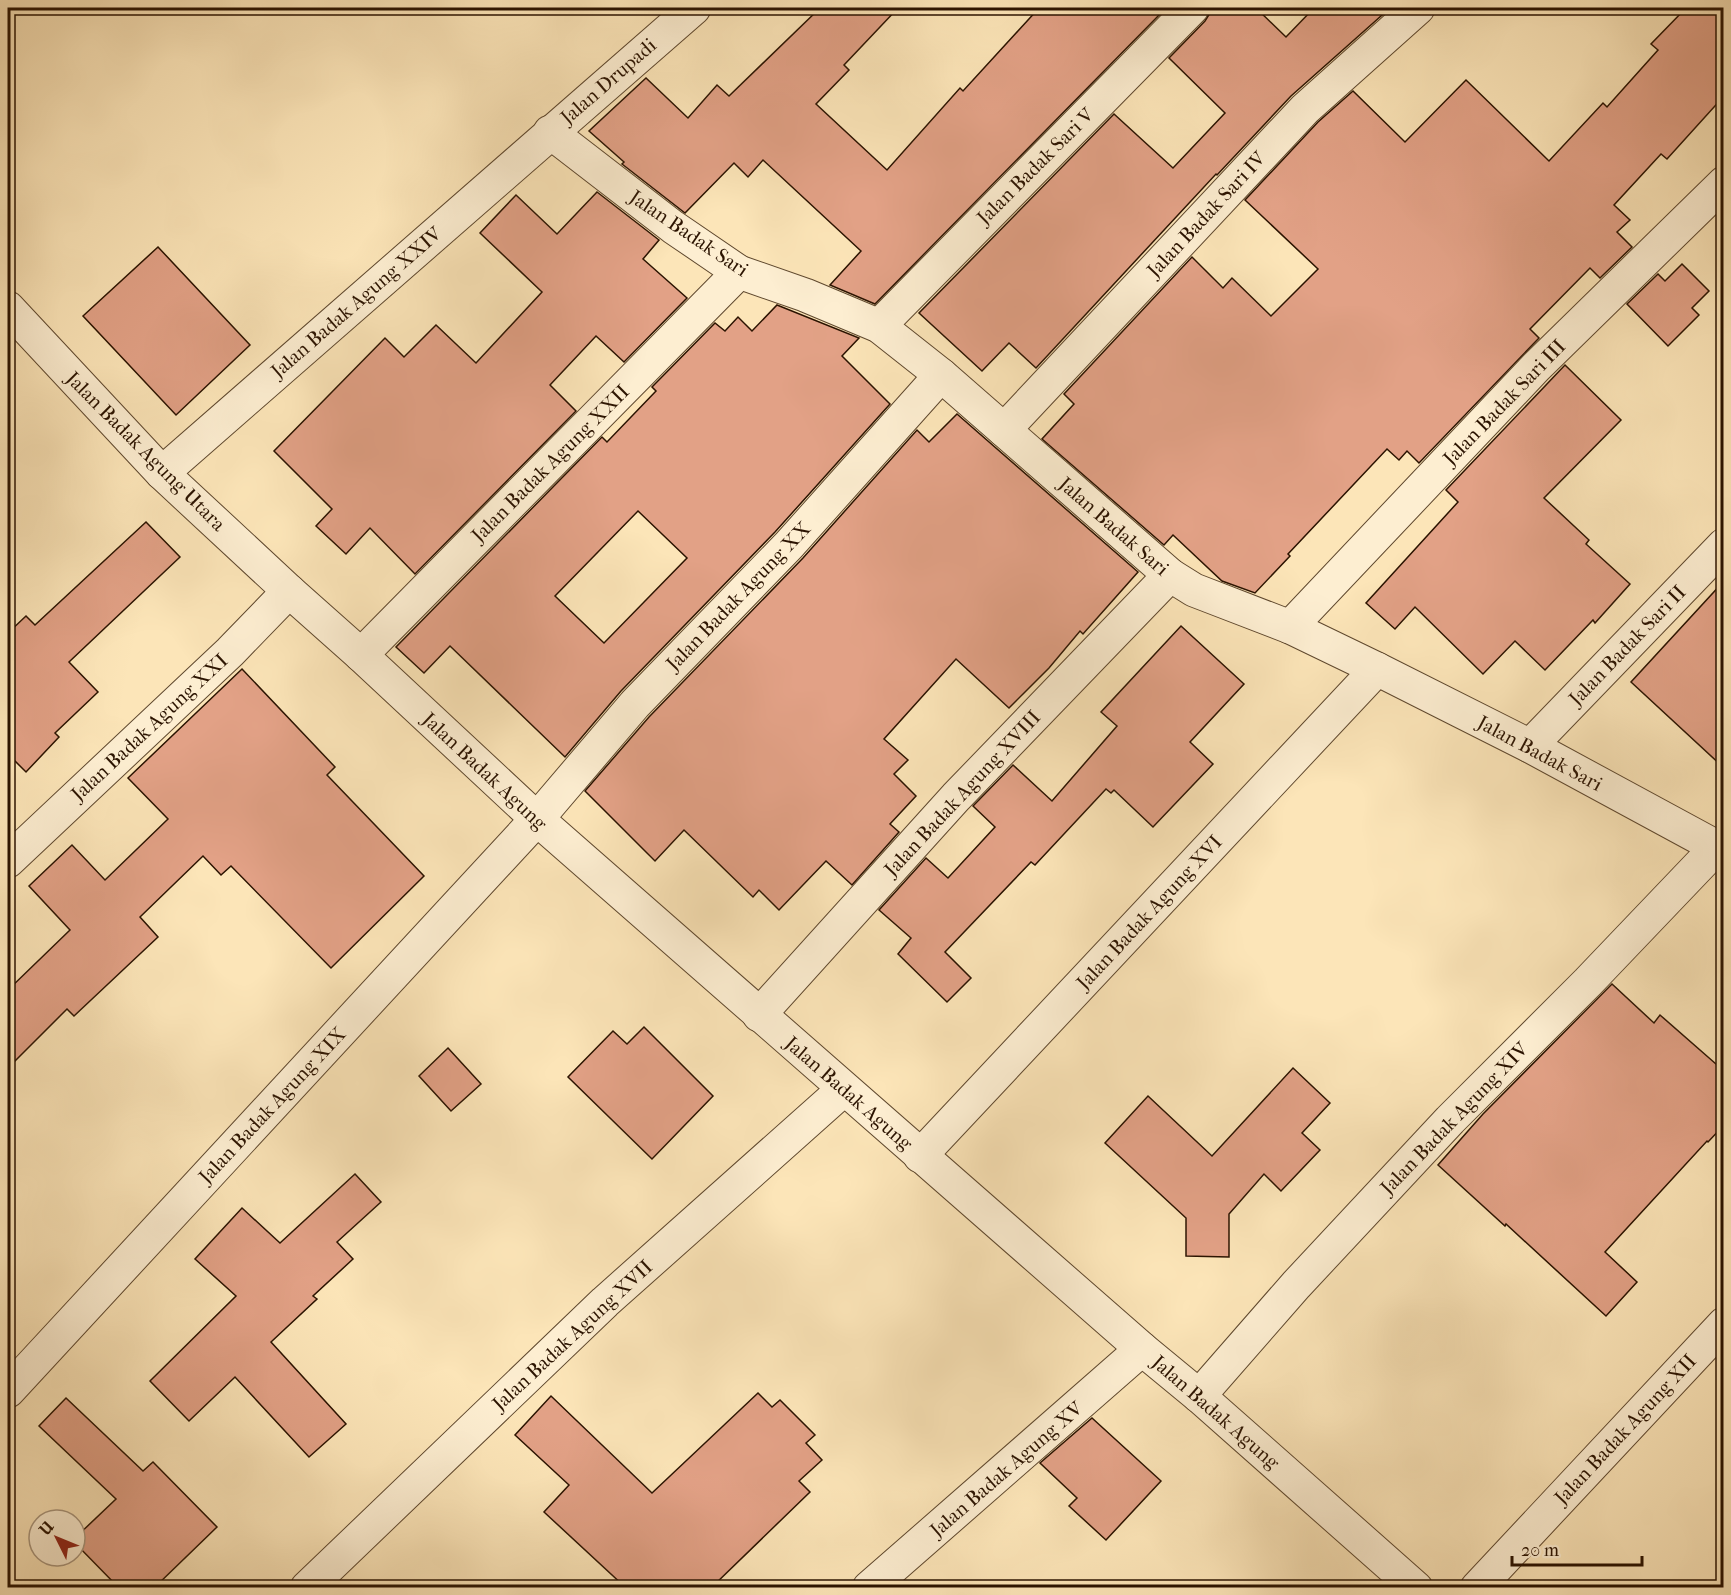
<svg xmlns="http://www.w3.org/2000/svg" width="1731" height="1595" font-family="'IM FELL French Canon',serif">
<rect width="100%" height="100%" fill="#fce5b8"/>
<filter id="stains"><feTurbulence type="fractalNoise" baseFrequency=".00333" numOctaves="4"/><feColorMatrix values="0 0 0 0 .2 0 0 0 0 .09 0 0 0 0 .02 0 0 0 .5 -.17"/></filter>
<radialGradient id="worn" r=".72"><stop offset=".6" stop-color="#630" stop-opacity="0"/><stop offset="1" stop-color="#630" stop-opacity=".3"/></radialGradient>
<g fill="#e2a186" stroke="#2b1300" stroke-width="1.5" fill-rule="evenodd">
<path d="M820,8H898L844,65L849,70L816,104L887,170L960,88L963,91L1039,8H1166L875,304L830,285L861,251L763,160L748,177L734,163L685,213L622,164L624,162L589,131L646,78L688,118L717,85L729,96Z"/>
<path d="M1210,8H1256L1286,37L1314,8H1390L1291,96L1217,175L1216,174L1036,368L1009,343L982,371L919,313L1114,114L1173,168L1225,113L1169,58L1205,21L1210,13Z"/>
<path d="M1686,8H1724V96L1667,159L1661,154L1614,205L1630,220L1617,232L1632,247L1600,278L1590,268L1530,329L1539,338L1419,463L1407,451L1399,460L1387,449L1288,554L1290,556L1255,593L1222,581L1173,535L1164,545L1042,439L1074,404L1064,394L1192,257L1223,288L1232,278L1271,316L1318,269L1245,200L1318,122L1353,91L1405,142L1466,80L1549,161L1603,103L1607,107L1658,50L1651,44Z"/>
<path d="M597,192L659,240L643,259L687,298L624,362L596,336L550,385L576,411L415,574L370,528L346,554L316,526L332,509L274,451L385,338L404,357L436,325L476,363L542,292L480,233L516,195L557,234Z"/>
<path d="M158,247L250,345L176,415L83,316Z"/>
<path d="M1682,264L1709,291L1692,308L1699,315L1668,346L1627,304L1658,274L1665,281Z"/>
<path d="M777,305L859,338L842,356L890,404L775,532L621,691L565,757L450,646L424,673L396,647L602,437L607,442L656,391L652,387L715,323L725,331L738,317L752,331ZM638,511L687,558L604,643L555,596Z"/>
<path d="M1565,365L1621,420L1544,498L1589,540L1586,544L1630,584L1595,623L1593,620L1545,670L1515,641L1483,674L1415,607L1395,629L1366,603L1458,502L1446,490Z"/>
<path d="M957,414L1138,572L1083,634L1080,631L1049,668L1009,708L956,659L884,739L908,760L894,774L916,796L890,824L899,832L852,885L826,861L779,910L759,890L753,897L684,830L655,861L585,791L649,717L803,558L917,430L929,442Z"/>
<path d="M146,522L180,557L69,662L98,692L55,733L59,737L26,772L8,754V633L26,616L35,625Z"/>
<path d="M1724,581V768L1631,682Z"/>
<path d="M1181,626L1244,684L1190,742L1213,764L1153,827L1114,790L1111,793L1106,789L1035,865L1031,862L945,952L971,978L947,1002L898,954L911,938L879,910L926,858L948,878L995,827L973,806L1013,765L1052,801L1117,726L1101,712Z"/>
<path d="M242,669L335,767L327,775L424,876L331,968L231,866L221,875L203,856L140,917L158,937L74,1016L67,1009L8,1068V990L70,930L29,886L72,845L105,880L168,819L128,778Z"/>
<path d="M1612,984L1654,1023L1660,1015L1724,1071V1125L1708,1142L1707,1141L1605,1252L1637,1282L1606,1316L1506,1224L1505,1226L1438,1165L1483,1114Z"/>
<path d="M644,1027L713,1096L652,1159L568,1077L613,1031L627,1044Z"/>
<path d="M448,1048L481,1084L451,1111L419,1076Z"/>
<path d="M1293,1068L1330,1103L1302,1133L1320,1150L1281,1191L1264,1174L1229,1214V1257L1186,1256V1218L1105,1143L1148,1096L1212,1156Z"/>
<path d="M355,1174L381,1202L337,1242L353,1259L313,1296L317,1299L271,1342L346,1424L309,1457L235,1377L189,1421L150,1381L236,1296L195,1259L242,1208L280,1243Z"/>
<path d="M758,1393L772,1407L780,1400L815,1435L806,1443L822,1460L799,1481L810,1492L712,1587H625L544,1512L569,1485L515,1435L551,1396L652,1493Z"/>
<path d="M66,1398L143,1471L153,1462L217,1527L155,1587H118L75,1543V1538L116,1499L39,1426Z"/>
<path d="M1092,1418L1161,1481L1106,1540L1069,1506L1077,1498L1040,1463Z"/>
</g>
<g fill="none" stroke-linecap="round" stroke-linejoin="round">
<defs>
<g id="minor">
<path d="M550,132L673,227L739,272L805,295L879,326L941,375L1170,575L1194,590L1290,627L1377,669L1530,746L1724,851"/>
<path d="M8,308L162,473L289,591L361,655L537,819L1142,1349L1199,1396L1416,1588"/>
<path d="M879,326L1192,8"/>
<path d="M1004,430L1305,109L1418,8"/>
<path d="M162,473L694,8"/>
<path d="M1290,627L1536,367L1724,183"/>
<path d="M361,655L739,272"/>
<path d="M1530,746L1724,545"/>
<path d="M8,861L230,652L289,591"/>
<path d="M759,1015L956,797L1170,575"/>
<path d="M920,1156L1377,669"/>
<path d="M8,1391L537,819L635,704L789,545L941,375"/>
<path d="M1199,1396L1296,1285L1450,1120L1588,982L1716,848"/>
<path d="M307,1588L605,1302L844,1089"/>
<path d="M869,1588L1142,1349"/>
<path d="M1477,1588L1724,1324"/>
</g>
</defs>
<use href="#minor" stroke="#5f482e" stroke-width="35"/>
<use href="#minor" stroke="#fdeed1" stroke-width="33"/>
</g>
<g text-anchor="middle" stroke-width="4.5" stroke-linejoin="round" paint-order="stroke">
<g font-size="20" fill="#2b1300" stroke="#fdeed1">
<text transform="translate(608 81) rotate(-41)" y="7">Jalan Drupadi</text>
<text transform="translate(1035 166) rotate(-45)" y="7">Jalan Badak Sari V</text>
<text transform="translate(1206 214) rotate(-47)" y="7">Jalan Badak Sari IV</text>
<text transform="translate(689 233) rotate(34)" y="7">Jalan Badak Sari</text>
<text transform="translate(356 302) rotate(-41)" y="7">Jalan Badak Agung XXIV</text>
<text transform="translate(1504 402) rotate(-46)" y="7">Jalan Badak Sari III</text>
<text transform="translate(146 451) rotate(45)" y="7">Jalan Badak Agung Utara</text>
<text transform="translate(550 463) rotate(-45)" y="7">Jalan Badak Agung XXII</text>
<text transform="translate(1114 526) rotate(41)" y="7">Jalan Badak Sari</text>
<text transform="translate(738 596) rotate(-46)" y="7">Jalan Badak Agung XX</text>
<text transform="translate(1627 645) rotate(-46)" y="7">Jalan Badak Sari II</text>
<text transform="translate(149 727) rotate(-43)" y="7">Jalan Badak Agung XXI</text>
<text transform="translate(1540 753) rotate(28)" y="7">Jalan Badak Sari</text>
<text transform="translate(485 771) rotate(43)" y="7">Jalan Badak Agung</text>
<text transform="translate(962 793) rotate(-47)" y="7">Jalan Badak Agung XVIII</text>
<text transform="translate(1149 912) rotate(-47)" y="7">Jalan Badak Agung XVI</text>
<text transform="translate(849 1093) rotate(41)" y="7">Jalan Badak Agung</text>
<text transform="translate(272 1105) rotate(-47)" y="7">Jalan Badak Agung XIX</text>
<text transform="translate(1454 1118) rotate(-46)" y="7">Jalan Badak Agung XIV</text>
<text transform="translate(572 1335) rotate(-43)" y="7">Jalan Badak Agung XVII</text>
<text transform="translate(1216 1412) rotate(41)" y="7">Jalan Badak Agung</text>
<text transform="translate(1625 1429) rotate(-47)" y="7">Jalan Badak Agung XII</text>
<text transform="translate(1006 1469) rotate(-41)" y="7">Jalan Badak Agung XV</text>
</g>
</g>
<rect width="1731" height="1595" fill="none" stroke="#fce5b8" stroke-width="30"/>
<rect x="9" y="9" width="1713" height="1577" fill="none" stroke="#2b1300" stroke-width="3"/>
<rect x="15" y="15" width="1701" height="1565" fill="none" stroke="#2b1300" stroke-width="1.5"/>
<g transform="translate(57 1538) rotate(313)"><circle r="28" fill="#fdeed1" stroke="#a9967d" stroke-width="1.5"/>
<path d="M0-4.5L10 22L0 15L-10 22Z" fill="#8f2418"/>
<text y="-9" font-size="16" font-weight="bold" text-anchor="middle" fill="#2b1300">U</text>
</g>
<path d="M1512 1556v9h130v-9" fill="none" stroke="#2b1300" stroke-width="3"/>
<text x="1521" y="1556" font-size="18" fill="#2b1300" stroke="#fdeed1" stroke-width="4.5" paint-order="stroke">20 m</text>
<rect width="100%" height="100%" filter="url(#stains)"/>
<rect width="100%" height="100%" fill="url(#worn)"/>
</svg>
